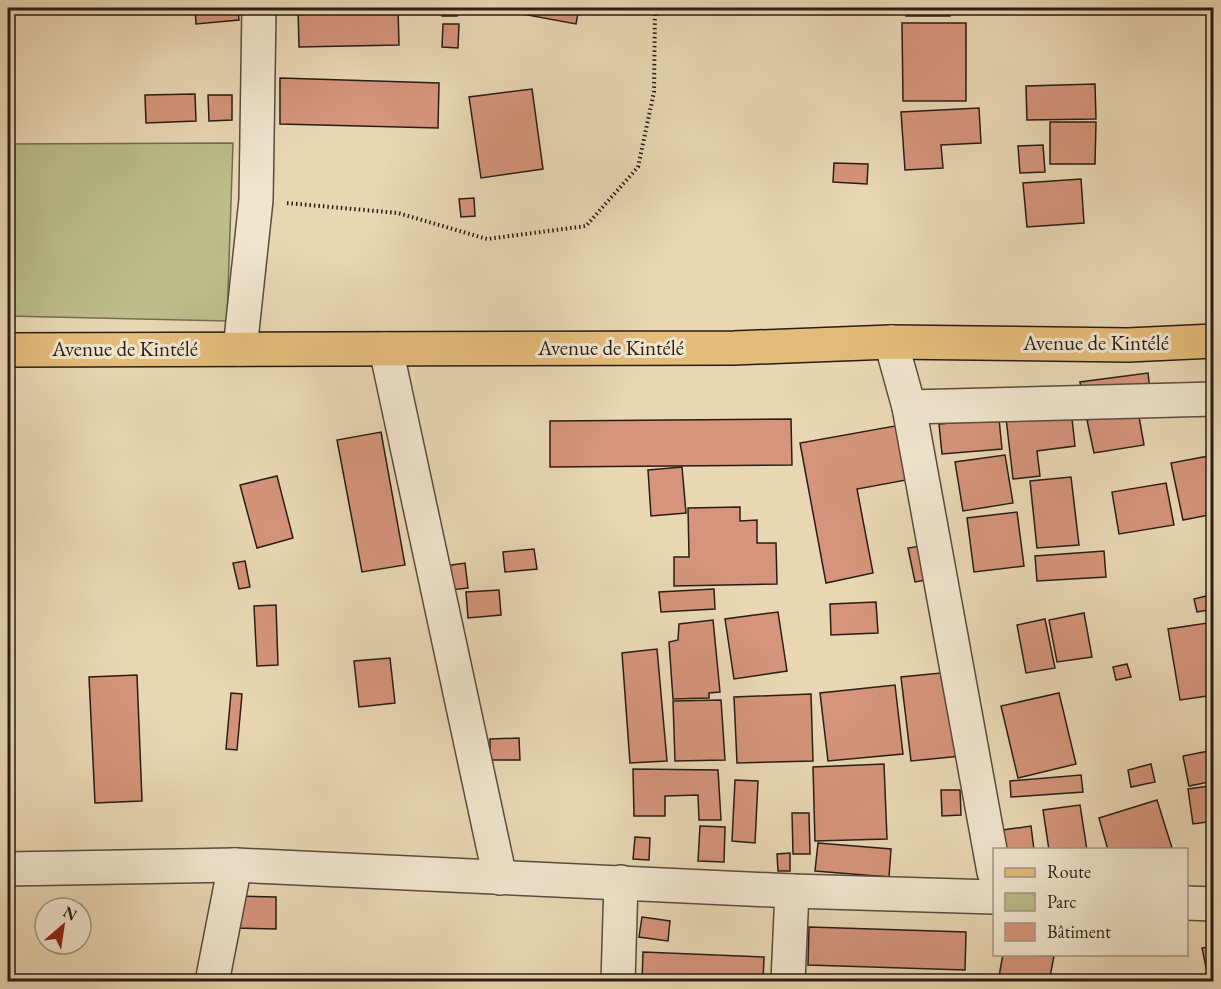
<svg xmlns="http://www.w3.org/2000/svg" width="1221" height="989" font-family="'EB Garamond',serif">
<rect width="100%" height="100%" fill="#e9d7b4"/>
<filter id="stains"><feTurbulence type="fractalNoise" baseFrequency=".00333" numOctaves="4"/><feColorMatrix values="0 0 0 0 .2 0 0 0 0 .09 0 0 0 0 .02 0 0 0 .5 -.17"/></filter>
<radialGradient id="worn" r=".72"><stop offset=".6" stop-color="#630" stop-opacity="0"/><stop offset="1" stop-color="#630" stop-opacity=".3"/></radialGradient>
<path fill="#bbbd8a" stroke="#726d50" stroke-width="1.5" d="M233,143L227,321L8,316V144Z"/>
<g fill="#d5947b" stroke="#291d15" stroke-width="1.5">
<path d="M195,8H238L239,20L196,24Z"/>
<path d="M298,8H398L399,45L299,47Z"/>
<rect x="442" y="8" width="15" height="8"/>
<path d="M523,8H579L576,24L522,14Z"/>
<path d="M905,8H950V16H906Z"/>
<path d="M902,23H966V101H903Z"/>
<path d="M443,24H459L458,48L442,47Z"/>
<path d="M280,78L439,83L438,128L280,124Z"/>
<path d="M1095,84L1096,119L1027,120L1026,86Z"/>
<path d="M532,89L543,169L481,178L469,97Z"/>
<path d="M195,94L196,121L146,123L145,95Z"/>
<path d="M208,95H232V120L209,121Z"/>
<path d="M979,108L981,143L941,145L943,168L905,170L901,112Z"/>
<path d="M1050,122H1096L1095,164H1050Z"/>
<path d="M1043,145L1045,172L1020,173L1018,146Z"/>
<path d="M834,163L868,164L867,184L833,182Z"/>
<path d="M1081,179L1084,223L1027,227L1023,183Z"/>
<path d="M474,198L475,216L461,217L459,199Z"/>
<path d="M1148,373L1150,391L1083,400L1080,382Z"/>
<path d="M1071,410L1075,446L1037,451L1040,476L1013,479L1006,418Z"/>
<path d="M1138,411L1144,445L1094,453L1087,420Z"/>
<path d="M791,419L792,465L550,467V421Z"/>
<path d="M999,419L1002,449L942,454L939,424Z"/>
<path d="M906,424L917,478L857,489L873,573L826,583L800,443Z"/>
<path d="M381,432L405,565L362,572L337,440Z"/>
<path d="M1005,455L1013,503L963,511L955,462Z"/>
<path d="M1214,455V514L1183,520L1171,463Z"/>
<path d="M682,467L686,513L651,516L648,470Z"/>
<path d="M277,476L293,538L257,548L240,485Z"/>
<path d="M1071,477L1079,545L1037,548L1030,481Z"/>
<path d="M1166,483L1174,525L1119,534L1112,492Z"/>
<path d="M740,507V521L757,520V543H776L777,584L674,586V557H689L688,508Z"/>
<path d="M1017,512L1024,566L974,572L967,518Z"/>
<path d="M927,545L933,579L915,582L908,548Z"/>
<path d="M534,549L537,569L505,572L503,552Z"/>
<path d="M1104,551L1106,577L1037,581L1035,556Z"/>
<path d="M245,561L250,587L239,589L233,563Z"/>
<path d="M465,563L468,588L449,590L445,566Z"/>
<path d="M714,589L715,609L661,612L659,592Z"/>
<path d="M499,590L501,615L468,618L466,592Z"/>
<path d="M1214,594V609L1197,612L1194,599Z"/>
<path d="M876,602L878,633L831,635L830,604Z"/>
<path d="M276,605L278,665L257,666L254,606Z"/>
<path d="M778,612L787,671L734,679L725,619Z"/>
<path d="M1084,613L1092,657L1057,662L1049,620Z"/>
<path d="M1045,619L1055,668L1026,673L1017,625Z"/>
<path d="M713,620L720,692L709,693V698L673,699L669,642L678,640L679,624Z"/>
<path d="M1214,622V695L1180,700L1168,629Z"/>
<path d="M657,649L667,761L630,763L622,653Z"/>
<path d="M390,658L395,703L359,707L354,661Z"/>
<path d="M1127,664L1131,677L1116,680L1113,667Z"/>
<path d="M951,672L961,756L911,761L901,677Z"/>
<path d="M137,675L142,801L95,803L89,677Z"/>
<path d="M895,685L903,754L828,761L820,693Z"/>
<path d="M231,693L242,694L237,750L226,749Z"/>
<path d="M1059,693L1076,764L1018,778L1001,706Z"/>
<path d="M811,694L813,761L737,763L734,697Z"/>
<path d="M721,700L725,760L675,761L673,701Z"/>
<path d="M519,738L520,760H490V739Z"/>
<path d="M1214,750V781L1189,786L1183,756Z"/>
<path d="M884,764L887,839L815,841L813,767Z"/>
<path d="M1151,764L1155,782L1131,787L1128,770Z"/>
<path d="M633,769L718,770L721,820H699L698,795L665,796V816H634Z"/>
<path d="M1081,775L1083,792L1011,797L1010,781Z"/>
<path d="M735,780L758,781L755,843L732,841Z"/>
<path d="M1209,786L1214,821L1193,824L1188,789Z"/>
<path d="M941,790H960L961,815L942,816Z"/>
<path d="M1157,800L1172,848L1108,850L1099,818Z"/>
<path d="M1080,805L1087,850H1049L1043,810Z"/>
<path d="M792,813H809L810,854H793Z"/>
<path d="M700,826L725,827L724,862L698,861Z"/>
<path d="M1031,826L1034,850H1006L1003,830Z"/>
<path d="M635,837L650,838L649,860L633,859Z"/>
<path d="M818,843L891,849L889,877L815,871Z"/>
<path d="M790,853V871H778L777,854Z"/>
<path d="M234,896L276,897V929L234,928Z"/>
<path d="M642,917L670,921L668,941L639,937Z"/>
<path d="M809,927L966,932L965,970L808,965Z"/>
<path d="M1214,946V971L1207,972L1202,948Z"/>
<path d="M643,952L764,957L763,982H642Z"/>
<path d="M1003,954L1054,956L1049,982H998Z"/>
</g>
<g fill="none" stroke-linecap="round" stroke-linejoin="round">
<defs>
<g id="minor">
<path d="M891,342L909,407L994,872"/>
<path d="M240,349L256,200L259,8"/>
<path d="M386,349L500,878"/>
<path d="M909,407L1214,399"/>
<path d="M8,869L235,865L792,891L994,897"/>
<path d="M1186,903L1214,904"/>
<path d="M212,982L235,865"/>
<path d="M618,982L621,882"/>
<path d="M788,982L792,891"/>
</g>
<path id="major" d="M8,350L734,348L891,342L1128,345L1214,341"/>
</defs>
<use href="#minor" stroke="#594c3d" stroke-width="36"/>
<use href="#major" stroke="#291d15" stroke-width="36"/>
<path stroke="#291d15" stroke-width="4" stroke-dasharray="1.5 3" stroke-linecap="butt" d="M287,203L398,213L487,239L586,226L638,167L654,92L655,8"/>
<use href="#minor" stroke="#f1e5ce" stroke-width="33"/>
<use href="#major" stroke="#e4bc7a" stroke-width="33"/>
</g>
<g text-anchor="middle" stroke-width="6" stroke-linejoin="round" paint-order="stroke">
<g font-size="21" fill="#291d15" stroke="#f1e5ce">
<text x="1096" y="350">Avenue de Kintélé</text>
<text x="611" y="355">Avenue de Kintélé</text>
<text x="125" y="356">Avenue de Kintélé</text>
</g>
</g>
<rect width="1221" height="989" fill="none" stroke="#e9d7b4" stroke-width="30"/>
<rect x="9" y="9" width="1203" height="971" fill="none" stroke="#291d15" stroke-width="3"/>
<rect x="15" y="15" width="1191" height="959" fill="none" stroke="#291d15" stroke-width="1.5"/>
<rect x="993" y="848" width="195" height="108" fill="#f1e5ce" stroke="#a19584" stroke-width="1.5"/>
<rect x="1005" y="868" width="30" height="9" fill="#e4bc7a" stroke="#a19584" stroke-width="1.5"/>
<text x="1047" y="878" font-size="18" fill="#291d15">Route</text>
<rect x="1005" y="893" width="30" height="18" fill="#bbbd8a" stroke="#a19584" stroke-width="1.5"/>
<text x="1047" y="908" font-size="18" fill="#291d15">Parc</text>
<rect x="1005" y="923" width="30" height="18" fill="#d5947b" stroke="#a19584" stroke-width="1.5"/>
<text x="1047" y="938" font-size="18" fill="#291d15">Bâtiment</text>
<g transform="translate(63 926) rotate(29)"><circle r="28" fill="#f1e5ce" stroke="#a19584" stroke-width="1.5"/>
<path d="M0-4.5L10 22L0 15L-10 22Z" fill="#8f2418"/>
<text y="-9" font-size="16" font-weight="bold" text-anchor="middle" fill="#291d15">N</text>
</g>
<rect width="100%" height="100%" filter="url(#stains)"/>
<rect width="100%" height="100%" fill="url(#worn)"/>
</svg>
